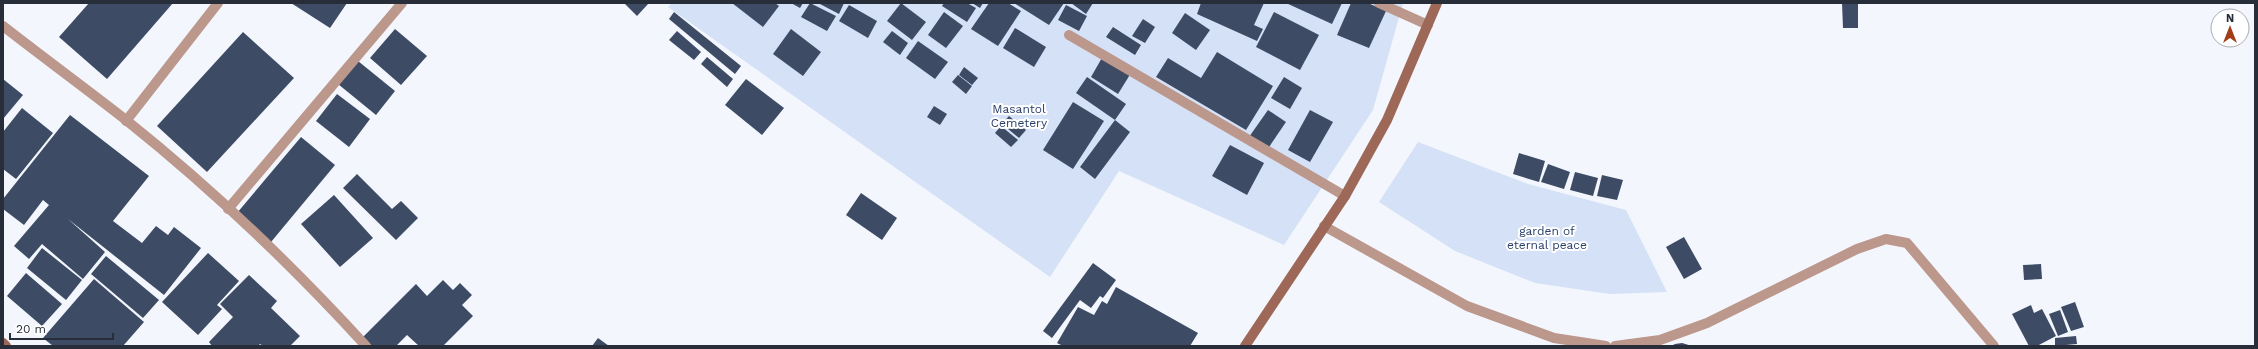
<svg xmlns="http://www.w3.org/2000/svg" width="2258" height="349" font-family="'Work Sans',sans-serif">
<rect width="100%" height="100%" fill="#f3f7fd"/>
<g fill="#d5e1f6">
<path d="M672,3H1403L1373,110L1284,245L1119,171L1050,277L668,7Z"/>
<path d="M1418,142L1528,184L1626,210L1667,292L1610,294L1535,283L1455,251L1379,202Z"/>
</g>
<g fill="#3d4b65">
<path d="M89,3H173L107,79L59,37Z"/>
<path d="M291,3H347L330,28Z"/>
<path d="M626,3H649L637,16L625,4Z"/>
<path d="M732,3H775L779,6L763,27Z"/>
<path d="M791,3H803L800,8Z"/>
<path d="M810,3L836,16L827,31L801,17Z"/>
<path d="M818,3H844L839,14Z"/>
<path d="M901,3L926,22L912,40L887,21Z"/>
<path d="M944,3H967L976,8L967,22L942,6Z"/>
<path d="M972,3H983L980,8Z"/>
<path d="M989,3H1008L1021,11L998,46L971,29Z"/>
<path d="M1014,3H1064L1049,25Z"/>
<path d="M1071,3H1093L1086,14Z"/>
<path d="M1201,3H1264L1254,25L1263,29L1257,41L1197,14Z"/>
<path d="M1286,3H1342L1332,24Z"/>
<path d="M1351,3H1368L1386,11L1369,48L1337,35Z"/>
<path d="M1842,3H1858V28H1843Z"/>
<path d="M849,5L877,21L868,38L839,21Z"/>
<path d="M1066,5L1087,16L1079,31L1058,20Z"/>
<path d="M674,12L741,66L735,74L669,19Z"/>
<path d="M944,12L963,26L946,48L928,35Z"/>
<path d="M1274,12L1319,35L1300,70L1256,47Z"/>
<path d="M1185,13L1210,30L1196,50L1172,33Z"/>
<path d="M1143,19L1155,27L1145,43L1132,36Z"/>
<path d="M1113,27L1141,45L1135,55L1106,37Z"/>
<path d="M1015,28L1046,47L1034,67L1003,48Z"/>
<path d="M395,29L427,56L401,85L370,58Z"/>
<path d="M791,29L821,52L803,76L773,54Z"/>
<path d="M677,31L701,52L694,60L669,40Z"/>
<path d="M892,31L908,43L900,55L883,42Z"/>
<path d="M243,32L294,78L207,172L157,126Z"/>
<path d="M918,41L948,62L935,79L906,58Z"/>
<path d="M1217,52L1273,86L1246,130L1156,77L1168,58L1201,78Z"/>
<path d="M1103,56L1131,73L1118,94L1091,77Z"/>
<path d="M707,57L733,79L727,87L701,64Z"/>
<path d="M358,61L395,91L376,115L338,84Z"/>
<path d="M964,67L978,78L972,85L959,75Z"/>
<path d="M958,75L972,86L966,94L952,82Z"/>
<path d="M1087,77L1126,104L1115,120L1076,93Z"/>
<path d="M1284,77L1302,88L1290,109L1271,98Z"/>
<path d="M3,79L23,95L3,119Z"/>
<path d="M746,79L784,108L762,135L725,105Z"/>
<path d="M337,94L370,119L349,147L316,121Z"/>
<path d="M1073,102L1104,121L1073,169L1043,150Z"/>
<path d="M934,106L947,114L940,125L927,117Z"/>
<path d="M22,108L53,133L16,179L3,169V132Z"/>
<path d="M1268,110L1286,122L1267,150L1249,137Z"/>
<path d="M1310,110L1333,122L1310,162L1288,150Z"/>
<path d="M70,115L149,176L113,221L142,243L156,226L168,235L174,227L201,248L164,295L68,219L105,252L83,279L42,244L29,259L14,246L49,205L43,200L24,225L3,209V199Z"/>
<path d="M1009,116L1026,130L1019,138L1002,124Z"/>
<path d="M1115,120L1130,132L1095,179L1080,167Z"/>
<path d="M1001,126L1018,140L1011,147L995,133Z"/>
<path d="M301,137L335,165L271,242L237,213Z"/>
<path d="M1230,145L1264,163L1247,195L1212,176Z"/>
<path d="M1519,153L1545,161L1539,182L1513,174Z"/>
<path d="M1548,164L1570,172L1564,189L1541,182Z"/>
<path d="M1575,172L1598,178L1593,196L1570,190Z"/>
<path d="M357,174L392,209L401,201L418,218L396,240L343,188Z"/>
<path d="M1602,175L1623,180L1617,200L1597,196Z"/>
<path d="M861,193L897,218L882,240L846,215Z"/>
<path d="M334,195L373,238L340,267L301,224Z"/>
<path d="M1684,237L1702,269L1684,279L1666,247Z"/>
<path d="M42,248L82,280L66,300L27,268Z"/>
<path d="M208,253L239,281L217,305L222,309L198,335L162,302Z"/>
<path d="M106,256L159,300L143,318L91,274Z"/>
<path d="M1093,263L1116,280L1103,298L1100,296L1091,308L1080,300L1052,338L1043,331Z"/>
<path d="M2041,264L2042,279L2024,280L2023,265Z"/>
<path d="M26,273L62,304L42,326L7,296Z"/>
<path d="M249,275L277,301L271,308L300,336L290,346H263L260,344L258,346H212L209,342L233,317L220,304Z"/>
<path d="M94,279L144,322L123,346H53L43,338Z"/>
<path d="M443,280L453,290L460,283L472,295L462,305L473,316L443,346H419L407,335L396,346H372L363,337L416,284L427,296Z"/>
<path d="M1116,287L1198,333L1190,346H1063L1057,343L1078,307L1094,315L1102,301L1107,304Z"/>
<path d="M2075,302L2084,327L2071,331L2061,307Z"/>
<path d="M2031,305L2034,313L2042,309L2056,336L2037,346H2029L2012,314Z"/>
<path d="M2060,310L2068,332L2058,336L2049,314Z"/>
<path d="M2076,336L2077,344L2055,346V338Z"/>
<path d="M598,338L609,346H592Z"/>
<path d="M1682,343L1692,346H1671L1675,344Z"/>
</g>
<g fill="none" stroke-linecap="round" stroke-linejoin="round">
<g stroke="#bc978b" stroke-width="10">
<path d="M1379,3L1428,25"/>
<path d="M3,26C44,58 85,88 126,120C211,188 292,265 366,346"/>
<path d="M1069,35L1345,196"/>
<path d="M126,121L218,3"/>
<path d="M228,209L402,3"/>
<path d="M1324,226L1467,306L1554,338L1606,346"/>
<path d="M1615,346L1660,340L1707,323L1857,249L1886,239L1907,243L1994,346"/>
</g>
<g stroke="#9d6857" stroke-width="10">
<path d="M3,343L6,346"/>
<path d="M1245,346L1345,196L1387,120L1437,3"/>
</g>
</g>
<g text-anchor="middle" stroke-width="4" stroke-linejoin="round" paint-order="stroke">
<g font-size="12" fill="#283e68" stroke="#fff">
<text x="1019" y="113">Masantol<tspan x="1019" dy="14">Cemetery</tspan></text>
<text x="1547" y="235">garden of<tspan x="1547" dy="14">eternal peace</tspan></text>
</g>
</g>
<rect width="2258" height="349" fill="none" stroke="#282e39" stroke-width="8"/>
<g transform="translate(2230 28)"><circle r="19" fill="#ffffff" stroke="#a9abb0"/>
<path d="M0-3L7 15L0 10L-7 15Z" fill="#a33c18"/>
<text y="-6" font-size="11" font-weight="bold" text-anchor="middle" fill="#282e39">N</text>
</g>
<path d="M10 333v6h103v-6" fill="none" stroke="#282e39" stroke-width="2"/>
<text x="16" y="333" font-size="12" fill="#282e39" stroke="#ffffff" stroke-width="3" paint-order="stroke">20 m</text>
</svg>
